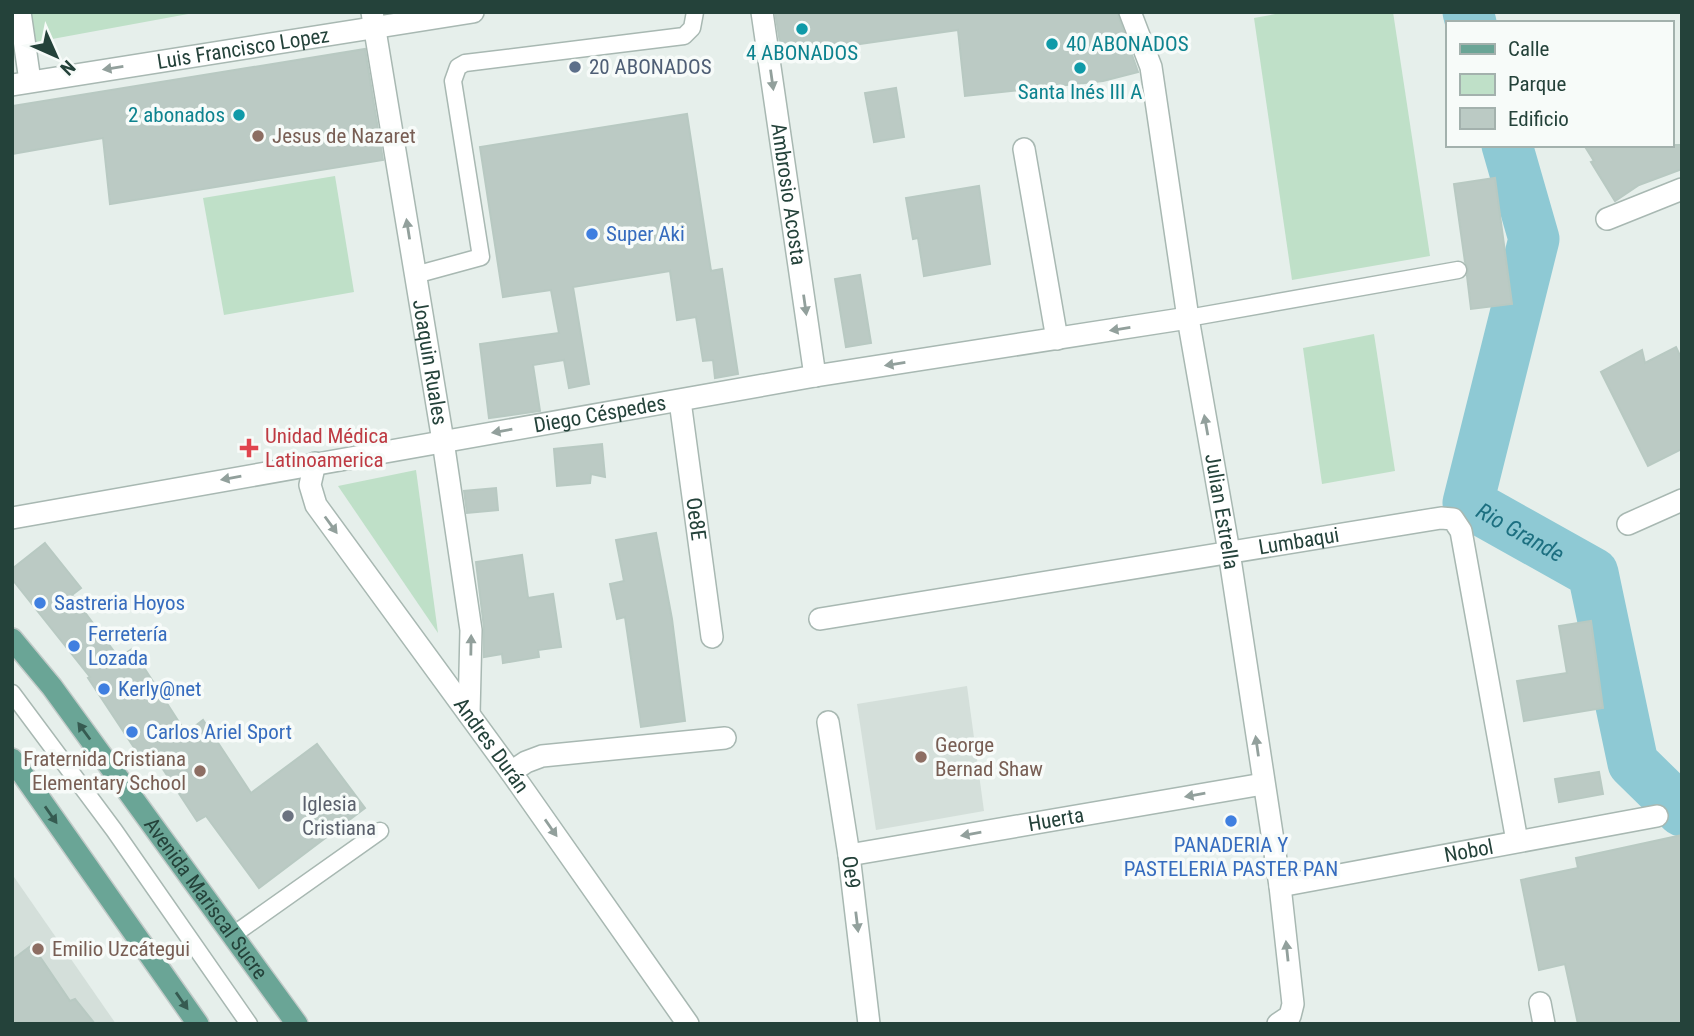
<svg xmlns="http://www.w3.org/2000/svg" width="1694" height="1036" font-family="'Roboto Condensed',sans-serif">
<rect width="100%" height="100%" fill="#e6efeb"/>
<g fill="#d4dfda">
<path d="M967,686L984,811L876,830L857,704Z"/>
<path d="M12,874L116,1024H12Z"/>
</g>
<g fill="#bfe0c8">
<path d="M31,12H199L36,42Z"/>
<path d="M1286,12H1393L1430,256L1292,280L1254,18Z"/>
<path d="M335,176L354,292L224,315L203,198Z"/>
<path d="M1374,334L1395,471L1322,484L1303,348Z"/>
<path d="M416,470L438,633L338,486Z"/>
</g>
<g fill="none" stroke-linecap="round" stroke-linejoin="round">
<g stroke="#8ec9d4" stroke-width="51">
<path d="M1468,12L1471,23"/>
<path id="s1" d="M1507,145L1534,239L1468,503L1593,573L1633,763L1682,811"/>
</g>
</g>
<g fill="#bbcac4" stroke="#b8c9c2" stroke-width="2">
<path d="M775,12H1117L1138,72L1103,81L965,96L958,30L782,55Z"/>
<path d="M365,49L383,160L110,204L103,138L12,154V106Z"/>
<path d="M896,88L904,137L874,142L865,93Z"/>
<path d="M687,114L711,271L722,269L738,374L715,378L713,360L703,361L696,317L677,320L670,271L573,287L589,384L569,388L564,360L533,365L540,411L489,418L480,344L559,333L551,290L503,297L480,147Z"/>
<path d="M1584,145H1682V169L1639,185L1615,201L1591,162L1594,161Z"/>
<path d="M1495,178L1512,304L1471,309L1467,276L1468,269L1465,262L1454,184Z"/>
<path d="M979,186L990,264L924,276L918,238L913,239L906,198Z"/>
<path d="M860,275L871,343L846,347L835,279Z"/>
<path d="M1676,347L1682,360V449L1648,466L1601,372L1642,350L1645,363Z"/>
<path d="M602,444L605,477L591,474L590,483L557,486L554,449Z"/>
<path d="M496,488L498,510L467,513L464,491Z"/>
<path d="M656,533L672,619L685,721L641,727L625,617L617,619L610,584L624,581L616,540Z"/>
<path d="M45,543L81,588L72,595L119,658L132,649L186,733L203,720L251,793L317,744L365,808L259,888L206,816L197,821L153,754L143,761L88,678L90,677L12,579V569Z"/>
<path d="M522,555L528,598L553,594L561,647L538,650L539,657L503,663L502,654L484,657V628L476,562Z"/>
<path d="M1591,621L1603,708L1524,721L1517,681L1567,673L1559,626Z"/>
<path d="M1599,772L1603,794L1559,802L1555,779Z"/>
<path d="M1682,835V1024H1578L1565,964L1539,970L1521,880L1578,868L1576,858Z"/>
<path d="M32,945L70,1001L75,999L95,1024H12V960Z"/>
</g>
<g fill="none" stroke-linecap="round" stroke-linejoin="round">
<defs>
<g id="service">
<path d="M415,275L481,257L453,81L458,67L465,63L684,36L692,28L695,12"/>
<path d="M1188,318L1458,270"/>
<path d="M12,693L114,830L249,1024"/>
<path d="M233,935L380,831"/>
</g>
<g id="minor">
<path id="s2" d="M372,12L443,441L471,630L469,714"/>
<path id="s3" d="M762,12L815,376"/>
<path id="s4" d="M1130,12L1151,67L1188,318L1229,552L1280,886L1293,1004L1290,1016L1278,1024"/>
<path d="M1024,149L1057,339"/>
<path d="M1607,219L1682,189"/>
<path id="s5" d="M680,401L712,637"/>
<path id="s6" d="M315,463L310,485L316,505L511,772L688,1024"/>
<path id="s7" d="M12,518L815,376L1188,318"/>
<path d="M1628,524L1682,500"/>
<path id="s8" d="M820,619L1441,518L1453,519L1461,531L1517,841"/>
<path id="s9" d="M828,722L849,855L869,1024"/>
<path d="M511,772L526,762L542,756L725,738"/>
<path id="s10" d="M849,855L1263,784"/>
<path id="s11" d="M1280,886L1657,816"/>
<path d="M1540,1003L1544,1024"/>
</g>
<g id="tertiary">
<path d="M20,12L30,81"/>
<path id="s12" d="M12,85L473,12"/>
</g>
<g id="primary">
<path id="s13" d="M12,639L52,687L297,1024"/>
<path d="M12,759L198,1024"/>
</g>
</defs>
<use href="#service" stroke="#a8b8b2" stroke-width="19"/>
<use href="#minor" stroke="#a8b8b2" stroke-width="24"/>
<use href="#tertiary" stroke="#a8b8b2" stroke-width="24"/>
<use href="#primary" stroke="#c2cac8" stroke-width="24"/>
<use href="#service" stroke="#fff" stroke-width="16"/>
<use href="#minor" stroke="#fff" stroke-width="21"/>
<use href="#tertiary" stroke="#fff" stroke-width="21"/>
<use href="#primary" stroke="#6aa596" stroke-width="21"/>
</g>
<defs><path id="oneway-solid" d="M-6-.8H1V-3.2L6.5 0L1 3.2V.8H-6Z" transform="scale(1.75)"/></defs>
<g fill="#92a09c">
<use href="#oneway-solid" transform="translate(113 68) rotate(171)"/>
<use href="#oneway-solid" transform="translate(772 80) rotate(82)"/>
<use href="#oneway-solid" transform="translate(408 229) rotate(-99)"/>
<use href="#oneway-solid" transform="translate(805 305) rotate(82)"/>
<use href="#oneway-solid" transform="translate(1120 329) rotate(171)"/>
<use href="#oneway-solid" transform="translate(895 364) rotate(171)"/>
<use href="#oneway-solid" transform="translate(1206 425) rotate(-100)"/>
<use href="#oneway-solid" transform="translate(502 431) rotate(170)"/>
<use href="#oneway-solid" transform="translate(231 478) rotate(170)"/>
<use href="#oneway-solid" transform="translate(331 525) rotate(54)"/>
<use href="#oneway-solid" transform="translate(471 645) rotate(-89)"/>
<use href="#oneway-solid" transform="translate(1257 746) rotate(-98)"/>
<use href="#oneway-solid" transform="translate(1195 795) rotate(170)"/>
<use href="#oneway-solid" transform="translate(551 828) rotate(55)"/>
<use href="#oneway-solid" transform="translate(971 834) rotate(170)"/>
<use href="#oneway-solid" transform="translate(857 922) rotate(83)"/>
<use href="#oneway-solid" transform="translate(1287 951) rotate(-96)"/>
</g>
<g fill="#365b51">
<use href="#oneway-solid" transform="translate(84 731) rotate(-126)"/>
<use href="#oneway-solid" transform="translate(51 815) rotate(55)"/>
<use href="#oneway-solid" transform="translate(182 1001) rotate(55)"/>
</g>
<g fill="#0f9aa8" stroke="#f7fbf9" stroke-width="2.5">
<circle cx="802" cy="29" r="7"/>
<circle cx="1052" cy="44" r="7"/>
<circle cx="1080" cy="68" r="7"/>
<circle cx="239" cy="115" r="7"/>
</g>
<circle fill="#5c6f8a" stroke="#f7fbf9" stroke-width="2.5" cx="575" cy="67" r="7"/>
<g fill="#8d6e63" stroke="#f7fbf9" stroke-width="2.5">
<circle cx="258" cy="136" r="7"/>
<circle cx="921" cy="757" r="7"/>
<circle cx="200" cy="771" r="7"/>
<circle cx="38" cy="949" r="7"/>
</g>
<g fill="#3f7fe0" stroke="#f7fbf9" stroke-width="2.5">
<circle cx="592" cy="234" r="7"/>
<circle cx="40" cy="603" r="7"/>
<circle cx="74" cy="646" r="7"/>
<circle cx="104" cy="689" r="7"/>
<circle cx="132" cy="732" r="7"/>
<circle cx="1231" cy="821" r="7"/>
</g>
<path fill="#e0444e" stroke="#f7fbf9" stroke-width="2.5" d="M245.5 437.5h7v7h7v7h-7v7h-7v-7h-7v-7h7z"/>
<circle fill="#6b7280" stroke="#f7fbf9" stroke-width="2.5" cx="288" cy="816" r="7"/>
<g text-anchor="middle" stroke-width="7" stroke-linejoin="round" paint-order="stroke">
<g font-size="21" fill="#0d838f" stroke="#f7fbf9">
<text x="1066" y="51" text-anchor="start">40 ABONADOS</text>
<text x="802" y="60">4 ABONADOS</text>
<text x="1080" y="99">Santa Inés III A</text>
<text x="225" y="122" text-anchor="end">2 abonados</text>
</g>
<g font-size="21" fill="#24423a" stroke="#f7fbf9">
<text dy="7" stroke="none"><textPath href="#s12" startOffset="234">Luis Francisco Lopez</textPath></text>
<text dy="7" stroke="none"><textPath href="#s3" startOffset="184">Ambrosio Acosta</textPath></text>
<text dy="7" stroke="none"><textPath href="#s2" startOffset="355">Joaquin Ruales</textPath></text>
<text dy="7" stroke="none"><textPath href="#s7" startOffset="597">Diego Céspedes</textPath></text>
<text dy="7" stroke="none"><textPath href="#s4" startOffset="509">Julian Estrella</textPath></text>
<text dy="7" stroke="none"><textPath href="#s5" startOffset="119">Oe8E</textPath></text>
<text dy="7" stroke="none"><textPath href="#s8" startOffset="485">Lumbaqui</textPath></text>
<text dy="7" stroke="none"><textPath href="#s6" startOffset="341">Andres Durán</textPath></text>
<text dy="7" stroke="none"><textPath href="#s10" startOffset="210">Huerta</textPath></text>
<text dy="7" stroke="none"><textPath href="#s11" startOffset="192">Nobol</textPath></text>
<text dy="7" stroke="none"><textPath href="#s9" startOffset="152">Oe9</textPath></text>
<text dy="7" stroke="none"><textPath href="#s13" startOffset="324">Avenida Mariscal Sucre</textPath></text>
</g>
<g font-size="21" fill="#4e5e75" stroke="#f7fbf9" text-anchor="start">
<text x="589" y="74">20 ABONADOS</text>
</g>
<g font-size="21" fill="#785e54" stroke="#f7fbf9" text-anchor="start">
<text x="272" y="143">Jesus de Nazaret</text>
<text x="935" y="752">George<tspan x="935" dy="24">Bernad Shaw</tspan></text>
<text x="186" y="766" text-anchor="end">Fraternida Cristiana<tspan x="186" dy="24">Elementary School</tspan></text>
<text x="52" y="956">Emilio Uzcátegui</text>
</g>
<g font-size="21" fill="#366cbe" stroke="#f7fbf9" text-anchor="start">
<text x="606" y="241">Super Aki</text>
<text x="54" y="610">Sastreria Hoyos</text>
<text x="88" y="641">Ferretería<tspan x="88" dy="24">Lozada</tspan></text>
<text x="118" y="696">Kerly@net</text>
<text x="146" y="739">Carlos Ariel Sport</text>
<text x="1231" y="852" text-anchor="middle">PANADERIA Y<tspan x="1231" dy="24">PASTELERIA PASTER PAN</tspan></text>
</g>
<g font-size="21" fill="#be3a42" stroke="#f7fbf9" text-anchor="start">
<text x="265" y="443">Unidad Médica<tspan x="265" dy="24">Latinoamerica</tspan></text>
</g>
<g font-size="21" fill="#5b616d" stroke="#f7fbf9" text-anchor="start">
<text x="302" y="811">Iglesia<tspan x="302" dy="24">Cristiana</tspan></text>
</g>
<g font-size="23" font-style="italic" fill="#1c6f80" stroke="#f7fbf9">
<text dy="8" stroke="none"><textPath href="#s1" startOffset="430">Rio Grande</textPath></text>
</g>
</g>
<rect width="1694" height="1036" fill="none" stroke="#24423a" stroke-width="28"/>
<rect x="1446" y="21" width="228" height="126" fill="#f7fbf9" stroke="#a3b1ad" stroke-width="2"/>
<rect x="1460" y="44" width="35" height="10" fill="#6aa596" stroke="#a3b1ad" stroke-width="2"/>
<text x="1508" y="56" font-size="21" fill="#24423a">Calle</text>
<rect x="1460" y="74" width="35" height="21" fill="#bfe0c8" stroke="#a3b1ad" stroke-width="2"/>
<text x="1508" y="91" font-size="21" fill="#24423a">Parque</text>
<rect x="1460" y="108" width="35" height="21" fill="#bbcac4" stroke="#a3b1ad" stroke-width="2"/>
<text x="1508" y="126" font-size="21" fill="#24423a">Edificio</text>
<g transform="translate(56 56) rotate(135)" stroke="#f7fbf9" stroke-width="5" paint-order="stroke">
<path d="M0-5L12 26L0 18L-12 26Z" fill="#24423a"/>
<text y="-10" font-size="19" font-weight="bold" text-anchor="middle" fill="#24423a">N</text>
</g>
</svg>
